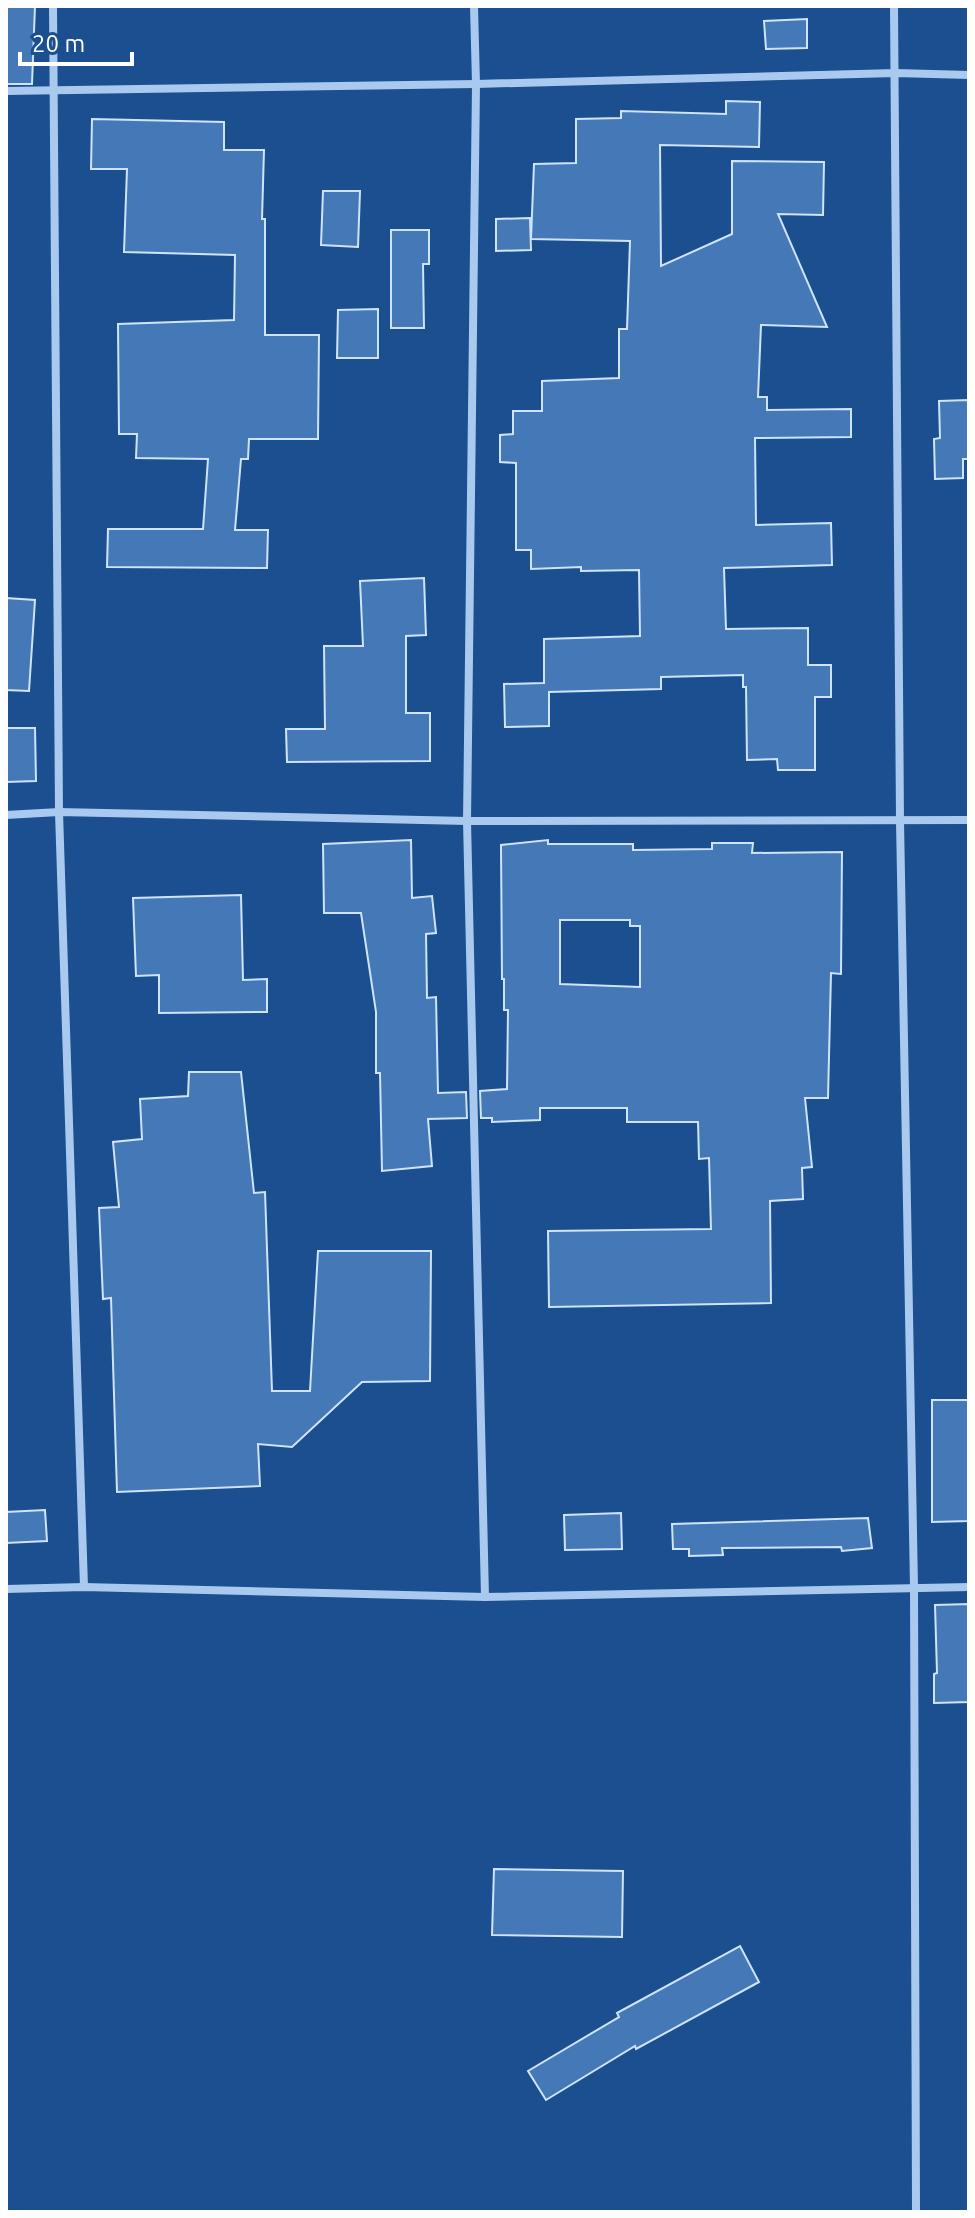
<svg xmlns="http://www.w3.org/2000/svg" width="975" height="2218" font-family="Ubuntu,sans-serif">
<rect width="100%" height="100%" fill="#1b4f8f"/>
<g fill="#4478b7" stroke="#cfe3fa" stroke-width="2" fill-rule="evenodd">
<path d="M6,6H35L32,84H6Z"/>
<path d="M807,19V48L766,49L764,21Z"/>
<path d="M726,101L760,102L759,147L660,145L661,266L732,234V161L824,162L823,215L778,214L827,327L761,325L758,397H767V410L851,409V437L755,438L756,525L831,523L832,565L724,568L726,629L808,628V665H831V697H815V770H778L777,759L747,760L746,687H743V675L661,677V689L549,692V726L505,727L504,684L544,683V639L640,636L639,570L581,571V567L531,569V550H516V463L500,462V435L513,434V411H542V381L619,378V329H627L630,241L531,239L534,164L576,163V119L621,118V111L726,114Z"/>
<path d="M92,119L224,122V150H264L262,219H265V335H319L318,439H249L248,459H241L235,530H268L267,568L107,567L108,529H203L208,459L136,458L137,434H119L118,324L234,320L235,255L124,252L127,169H91Z"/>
<path d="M323,191H360L358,247L321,245Z"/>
<path d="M530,218L531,250L496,251V219Z"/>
<path d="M391,230H429V264H423L424,328H391Z"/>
<path d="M378,309V358H337L338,310Z"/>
<path d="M969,400V459H963V478L935,479L934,439L940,438L939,401Z"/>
<path d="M424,578L426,635L406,636V713H430V761L287,762L286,729H325L324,646H363L360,581Z"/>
<path d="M6,598L35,600L29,691L6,690Z"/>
<path d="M6,728H35L36,781L6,782Z"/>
<path d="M411,840L412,898L432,896L436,933L426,934L427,998L436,997L438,1093L466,1092L467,1118L428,1119L432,1166L382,1171L380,1073H376V1012L361,913H324L323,844Z"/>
<path d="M548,840V844H633V850L712,849V843H753L752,853L842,852L841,974L831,973L828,1098H805L812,1167L802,1168L803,1199L770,1201L771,1303L549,1307L548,1231L711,1229L709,1158L699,1159L698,1122H627V1108H540V1120L492,1122V1118H481L480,1091L507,1089L508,1010H504V979H502L501,845ZM560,920H630V926H640V987L560,984Z"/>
<path d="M241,895L243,980L267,979V1012L159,1013V975L136,976L133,898Z"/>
<path d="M189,1072H241L254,1193L265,1192L272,1391H310L318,1251H431L430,1381L362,1382L292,1447L258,1444L260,1486L117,1492L111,1298L103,1299L99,1208L119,1207L113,1142L142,1139L140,1099L188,1096Z"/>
<path d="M932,1400H969V1521L932,1522Z"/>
<path d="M45,1510L47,1541L6,1543V1512Z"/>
<path d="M621,1513L622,1549L565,1550L564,1515Z"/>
<path d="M868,1518L872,1548L842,1551L841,1547L722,1548L723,1555L689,1556V1549H673L672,1524Z"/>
<path d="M969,1604V1702L934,1703V1674L937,1673L935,1605Z"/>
<path d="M494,1869L623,1871L622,1937L492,1935Z"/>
<path d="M740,1946L759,1982L636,2049L635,2046L546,2100L528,2071L619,2017L617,2013Z"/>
</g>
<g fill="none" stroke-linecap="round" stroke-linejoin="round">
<g stroke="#a9c9ee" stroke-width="8">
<path d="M53,6L59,812L84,1587"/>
<path d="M474,6L476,84L467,821L485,1597"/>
<path d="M894,6L900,821L914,1587L916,2212"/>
<path d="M6,91L476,84L896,73L969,75"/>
<path d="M6,815L59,812L467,821L969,820"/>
<path d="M6,1589L84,1587L485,1597L969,1587"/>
</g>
</g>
<rect width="975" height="2218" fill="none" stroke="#ffffff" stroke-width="16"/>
<path d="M20 52v12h112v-12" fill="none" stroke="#ffffff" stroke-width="4"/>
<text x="32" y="52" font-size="24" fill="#ffffff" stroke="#1b4f8f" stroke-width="6" paint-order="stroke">20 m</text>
</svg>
